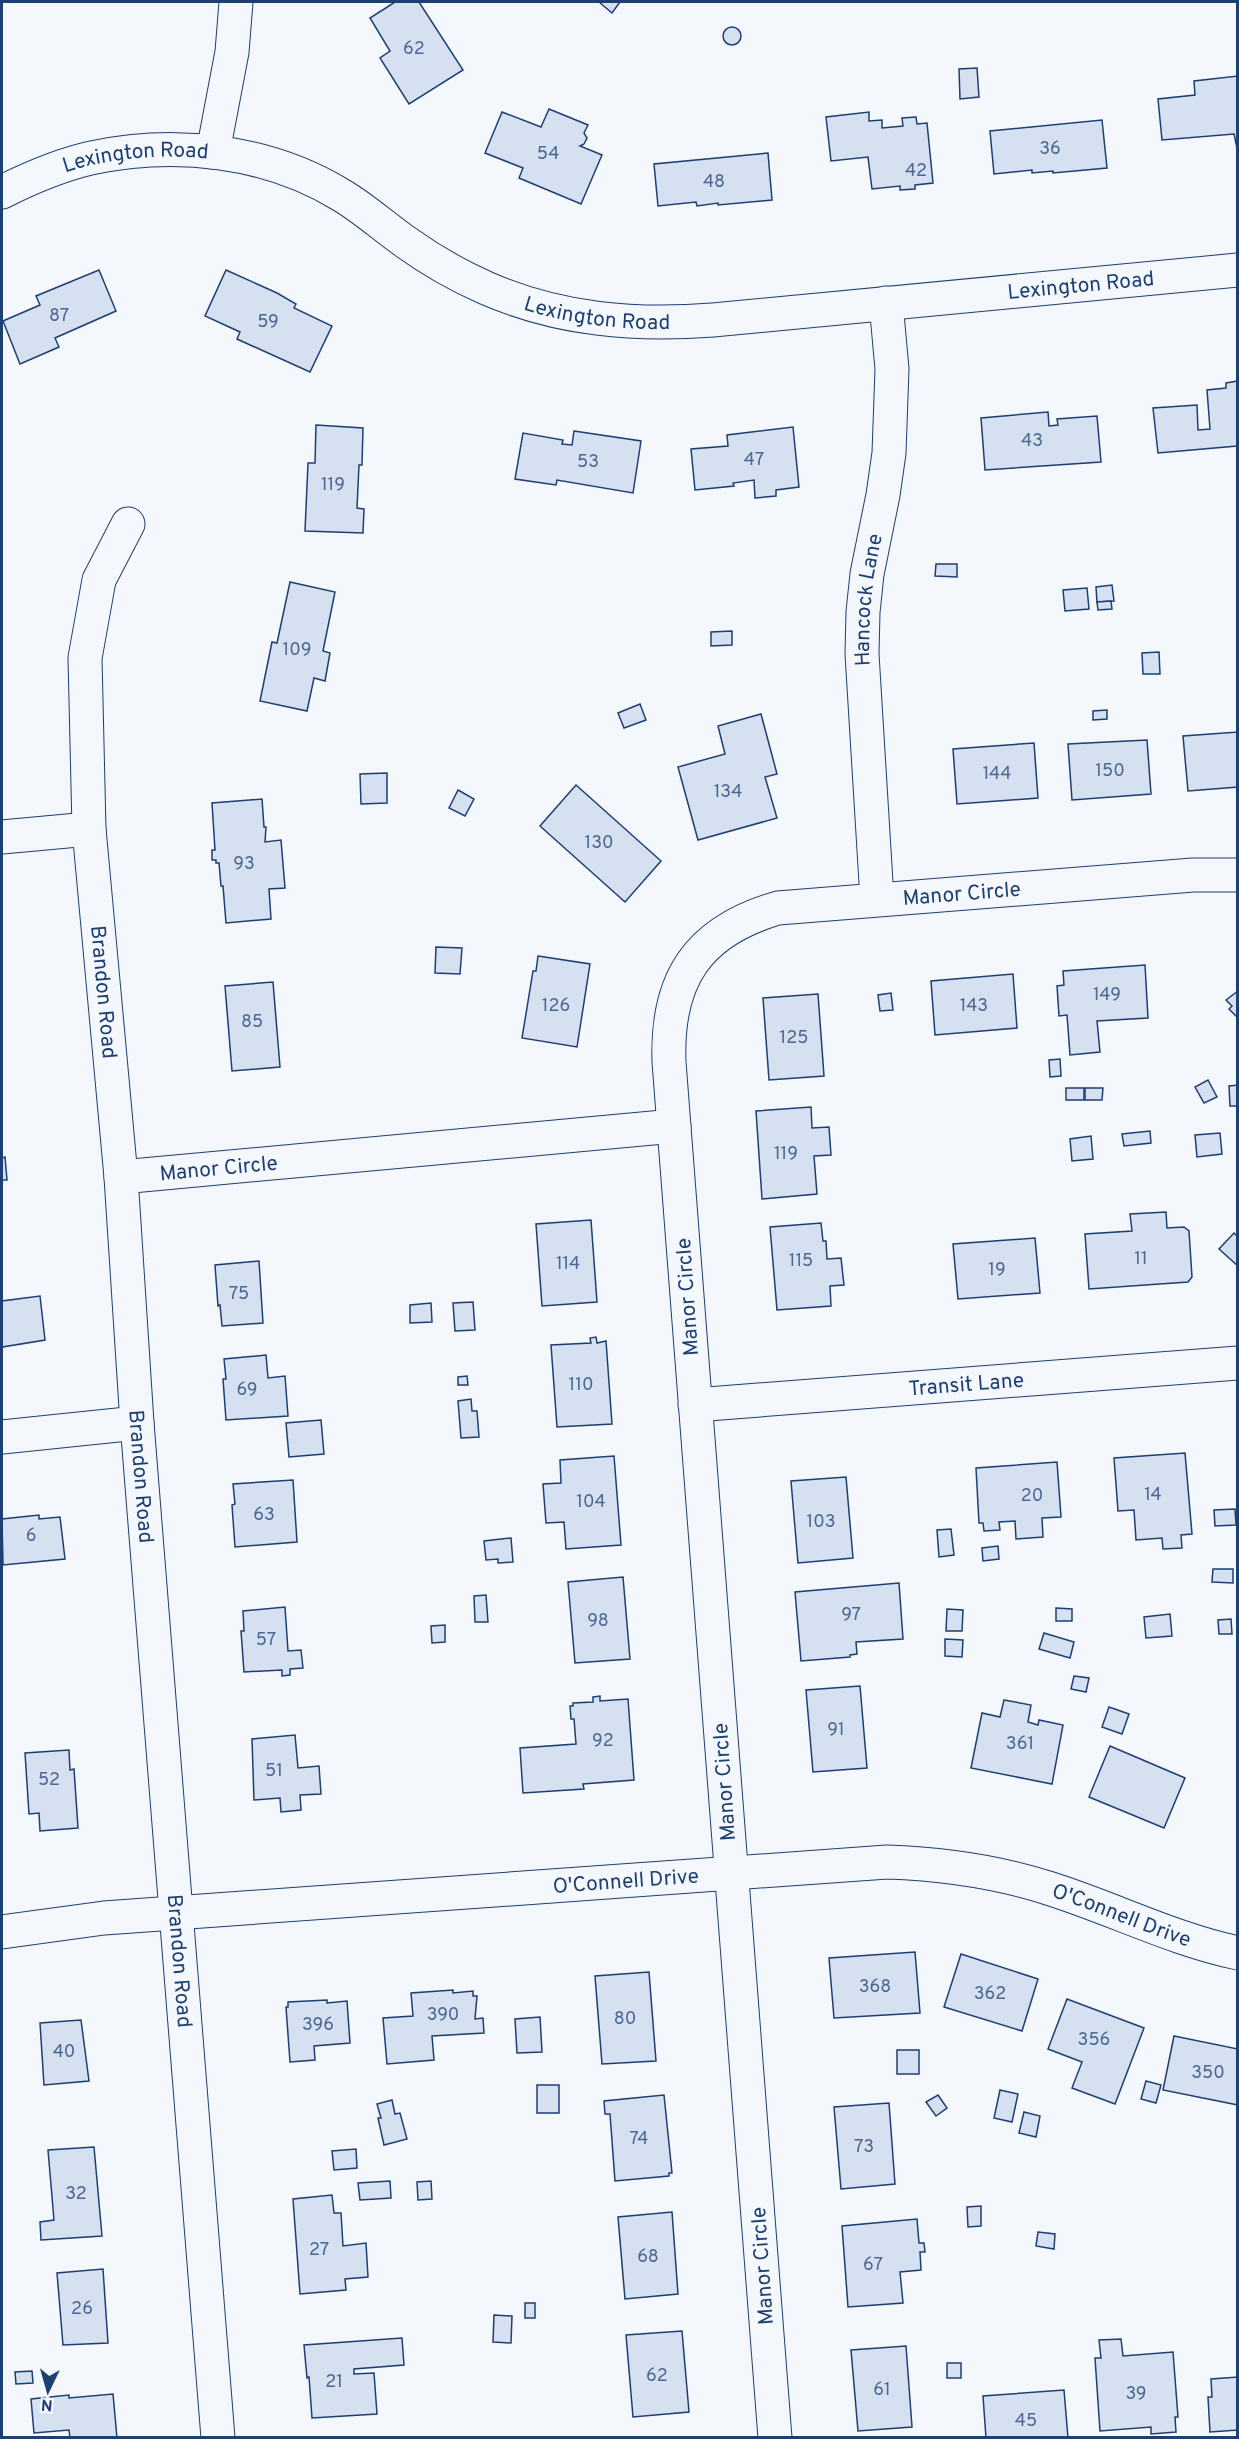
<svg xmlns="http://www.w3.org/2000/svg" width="1239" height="2439" font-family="Overpass,sans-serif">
<rect width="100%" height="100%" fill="#f4f7fb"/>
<g fill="#d5e0f0" stroke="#1d3f73" stroke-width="1.5">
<path d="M395,2H419L463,70L409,104L380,58L390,51L370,18Z"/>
<path d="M599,2H620L612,13Z"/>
<circle cx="732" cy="36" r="9"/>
<path d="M977,68L979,97L960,99L959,69Z"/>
<path d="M1238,76V153L1234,134L1162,140L1158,99L1195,95L1194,81Z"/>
<path d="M549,109L588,125L584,133L587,138L584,144L580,146L602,155L581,204L519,178L523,168L485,153L502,112L541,127Z"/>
<path d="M869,112V121L882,120V128L903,126L902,118L916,117L917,124L927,123L933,183L915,185V189L900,190V186L872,189L868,157L831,161L826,117Z"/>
<path d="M1102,120L1107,168L1053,173V171L1032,173V170L994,174L990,131Z"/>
<path d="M768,153L772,200L718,205V203L697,206L696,202L658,206L654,164Z"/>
<path d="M99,270L116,311L55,338L59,347L20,364L3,321L40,305L36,296Z"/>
<path d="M226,270L277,293L296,304L294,308L332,326L310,372L237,339L240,332L205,316Z"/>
<path d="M1238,381L1237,446L1158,453L1153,408L1197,405L1198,430L1210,429L1207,390L1226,388V383Z"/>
<path d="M1048,412L1049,426L1058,425L1057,419L1097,416L1101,462L985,470L981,418Z"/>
<path d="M316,425L363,428L362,465H359L357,508L364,509L363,533L305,531L308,463H315Z"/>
<path d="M793,427L799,487L776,490V496L755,498L754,480L733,483L734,486L695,490L691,449L728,446L727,435Z"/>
<path d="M574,431L641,441L633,493L557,480L556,485L515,479L523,433L563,440L562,444L572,445Z"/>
<path d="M936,564H957V577L935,576Z"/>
<path d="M290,582L335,592L323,651L330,653L325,681L314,678L307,711L260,701L272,642L277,643Z"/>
<path d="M1112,585L1114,601L1097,602L1096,587Z"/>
<path d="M1087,588L1089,609L1065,611L1063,590Z"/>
<path d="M1111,601L1112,609L1098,610L1097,602Z"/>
<path d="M732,631V645L711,646V632Z"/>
<path d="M1159,652L1160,674H1143L1142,653Z"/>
<path d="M640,704L646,720L624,728L618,713Z"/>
<path d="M1107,710V719L1093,720V711Z"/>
<path d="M761,714L777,774L765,777L777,818L698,840L678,767L725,754L718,726Z"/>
<path d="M1238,732V787L1188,791L1183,736Z"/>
<path d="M1147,740L1151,794L1072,800L1068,744Z"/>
<path d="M1034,743L1038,798L957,804L953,749Z"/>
<path d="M387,773V803L361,804L360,774Z"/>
<path d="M576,785L661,861L625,902L540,826Z"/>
<path d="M458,790L474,799L465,816L449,808Z"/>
<path d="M262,799L264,827H266L265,842L281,840L285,888L269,889L271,919L226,923L223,886H221L219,863H216V860H212V850H215L212,803Z"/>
<path d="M436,947L462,948L460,974L435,973Z"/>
<path d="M538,956L590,964L577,1047L522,1038L533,971H536Z"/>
<path d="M1145,965L1148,1018L1097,1021L1100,1052L1070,1055L1067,1015L1059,1016L1057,986L1064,985L1063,971Z"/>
<path d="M1013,974L1017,1028L935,1035L931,981Z"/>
<path d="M273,982L280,1067L232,1071L225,986Z"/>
<path d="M1238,991V1018L1229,1009L1232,1006L1226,1000Z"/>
<path d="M891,993L893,1010L880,1011L878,995Z"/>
<path d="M818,994L824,1076L769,1080L763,998Z"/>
<path d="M1060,1059L1061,1076L1050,1077L1049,1060Z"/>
<path d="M1208,1080L1217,1097L1204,1103L1195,1087Z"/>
<path d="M1238,1085V1106H1230L1229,1086Z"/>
<rect x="1066" y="1088" width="18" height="12"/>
<path d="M1085,1088H1103L1102,1100H1085Z"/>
<path d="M811,1107L812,1128L829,1127L831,1155L814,1156L817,1194L762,1199L756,1111Z"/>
<path d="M1150,1131L1151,1143L1124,1146L1122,1134Z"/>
<path d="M1220,1133L1222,1154L1197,1157L1195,1135Z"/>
<path d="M1091,1136L1093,1159L1072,1161L1070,1139Z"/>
<path d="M5,1157L7,1180H2V1158Z"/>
<path d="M1166,1212L1167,1228L1184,1227L1189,1231L1192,1277L1188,1282L1089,1289L1085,1234L1132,1231L1130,1214Z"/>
<path d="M591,1220L597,1302L542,1306L536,1224Z"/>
<path d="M821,1223L823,1241H826L827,1259L841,1258L844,1285L830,1286L831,1306L777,1310L770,1227Z"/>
<path d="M1234,1233L1238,1237V1266L1219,1249Z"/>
<path d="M1035,1238L1040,1293L958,1299L953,1244Z"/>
<path d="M259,1261L263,1323L222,1326L220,1305L218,1306L215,1265Z"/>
<path d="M40,1296L45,1340L2,1347V1301Z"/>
<path d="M473,1302L475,1330L455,1331L453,1303Z"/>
<path d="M431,1303L432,1322L410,1323V1305Z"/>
<path d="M596,1337L597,1343L606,1341L612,1424L557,1427L551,1345L591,1343L590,1338Z"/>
<path d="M266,1355L268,1378L285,1376L288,1416L226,1420L223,1379H226L224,1359Z"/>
<path d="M467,1376L468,1385H458V1377Z"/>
<path d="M471,1399L472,1411H477L479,1437L461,1438L458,1401Z"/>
<path d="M321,1420L324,1454L289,1457L286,1423Z"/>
<path d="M1185,1453L1192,1534L1181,1535L1182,1548L1163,1549L1162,1538L1136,1540L1134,1510L1118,1511L1114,1458Z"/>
<path d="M614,1456L621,1545L566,1549L564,1522L546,1523L543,1484L561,1483L560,1460Z"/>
<path d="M1057,1462L1061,1517L1042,1518L1043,1537L1016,1539L1015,1521L999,1522L1000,1530L984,1531L983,1523H979L976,1468Z"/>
<path d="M846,1477L853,1558L798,1563L791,1481Z"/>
<path d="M293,1480L297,1542L235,1547L232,1505L235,1504L233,1484Z"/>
<path d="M1235,1509L1236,1525L1215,1526L1214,1510Z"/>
<path d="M39,1515V1519L60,1517L65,1559L3,1565L2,1519Z"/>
<path d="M951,1529L954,1555L939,1557L937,1530Z"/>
<path d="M511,1538L513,1562L498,1563V1559L486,1560L484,1541Z"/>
<path d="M998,1546L999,1559L983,1561L982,1548Z"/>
<path d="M1213,1569H1233V1583L1212,1582Z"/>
<path d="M623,1577L630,1659L575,1663L568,1582Z"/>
<path d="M899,1583L903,1639L856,1642L857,1654L850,1655V1657L801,1661L795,1592Z"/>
<path d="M486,1595L488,1622H475L474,1596Z"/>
<path d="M285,1607L288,1651L301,1650L303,1668L290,1669V1675L282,1676V1670L244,1672L241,1631H244L243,1611Z"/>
<path d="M1056,1608L1072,1609V1621H1056Z"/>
<path d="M947,1609L963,1610L962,1631H946Z"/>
<path d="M1170,1614L1172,1636L1146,1638L1144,1617Z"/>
<path d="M1231,1619L1232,1634H1219L1218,1620Z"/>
<path d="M445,1625V1642L432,1643L431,1626Z"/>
<path d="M1044,1633L1074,1642L1070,1658L1039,1649Z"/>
<path d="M945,1639L963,1640L962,1657L945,1656Z"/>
<path d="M1074,1676L1089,1678L1086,1692L1071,1689Z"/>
<path d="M860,1686L867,1768L813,1772L806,1690Z"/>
<path d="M600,1696V1701L628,1699L634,1780L583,1784L584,1789L523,1793L520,1748L576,1744L574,1719H571L570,1706H573V1703L593,1702V1697Z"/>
<path d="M1004,1700L1031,1705L1028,1722L1038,1725L1039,1720L1063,1725L1052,1784L971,1768L982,1713L1000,1717Z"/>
<path d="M1109,1707L1129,1714L1122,1734L1102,1727Z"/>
<path d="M295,1735L298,1768L319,1766L321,1794L300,1795L301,1810L281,1812L280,1798L254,1800L252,1739Z"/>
<path d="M1110,1746L1185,1778L1164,1828L1089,1797Z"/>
<path d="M69,1750L70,1770L74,1769L78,1828L40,1831L39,1813L29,1814L25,1753Z"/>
<path d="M915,1952L920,2013L834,2018L829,1958Z"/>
<path d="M961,1954L1038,1979L1022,2031L944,2007Z"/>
<path d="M649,1972L656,2061L602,2064L595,1976Z"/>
<path d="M453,1990V1993L473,1991V1996H477L475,2019L483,2018L484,2033L432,2036L434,2060L387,2064L383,2018L413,2016L411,1993Z"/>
<path d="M1067,1999L1144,2028L1115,2104L1072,2088L1082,2062L1048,2049Z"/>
<path d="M327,2000V2003L347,2001L350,2043L314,2046L315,2060L290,2062L286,2007H288V2002Z"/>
<path d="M540,2017L542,2052L517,2053L515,2019Z"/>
<path d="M81,2020L89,2081L44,2085L40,2023Z"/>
<path d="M1174,2036L1238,2049V2105L1163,2090Z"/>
<rect x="897" y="2050" width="22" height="24"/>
<path d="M1146,2081L1161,2085L1156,2103L1141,2099Z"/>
<rect x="537" y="2085" width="22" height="28"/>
<path d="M1000,2090L1018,2094L1012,2122L994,2118Z"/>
<path d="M664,2095L672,2173H669V2176L615,2181L610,2114H605L604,2101Z"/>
<path d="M938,2095L947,2108L936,2116L926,2102Z"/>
<path d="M392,2100L395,2114L400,2113L407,2139L384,2145L378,2118H381L377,2104Z"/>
<path d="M889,2103L895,2184L841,2189L834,2107Z"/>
<path d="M1024,2112L1040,2116L1036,2137L1019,2133Z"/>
<path d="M94,2147L102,2236L41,2240L40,2222L54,2220L48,2150Z"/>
<path d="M356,2149L357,2168L334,2170L332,2151Z"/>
<path d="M390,2181L391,2198L360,2200L358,2183Z"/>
<path d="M431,2181L432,2199L418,2200L417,2182Z"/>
<path d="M332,2195L334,2213H341L343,2246L366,2243L368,2277L345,2279L346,2290L300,2294L293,2199Z"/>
<path d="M981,2206V2226L968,2227L967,2207Z"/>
<path d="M672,2212L678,2294L625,2299L618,2217Z"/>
<path d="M917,2219L919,2243H924L925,2252H920L921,2270L900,2272L903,2303L848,2307L842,2226Z"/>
<path d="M1038,2232L1055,2234L1054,2249L1036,2246Z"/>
<path d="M103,2269L108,2343L63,2345L57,2273Z"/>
<rect x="525" y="2303" width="10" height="15"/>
<path d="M494,2315L512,2316L511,2343L493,2342Z"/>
<path d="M682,2331L689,2412L633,2417L626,2335Z"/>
<path d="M402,2338L404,2365L354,2369V2374L374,2373L377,2414L312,2418L309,2377L307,2378L304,2345Z"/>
<path d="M1121,2339L1123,2356L1173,2352L1178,2417H1175L1176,2432L1151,2434V2427L1100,2431L1095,2358H1101L1099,2340Z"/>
<path d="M906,2346L912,2427L858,2431L851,2350Z"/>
<rect x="947" y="2363" width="14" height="15"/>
<path d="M32,2371L33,2383L16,2384L15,2372Z"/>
<path d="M1238,2377V2430L1210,2432L1208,2397H1212L1211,2379Z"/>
<path d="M1064,2390L1068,2438H986L983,2396Z"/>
<path d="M113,2394L117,2438H70L69,2430L34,2433L31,2399L69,2395V2398Z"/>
</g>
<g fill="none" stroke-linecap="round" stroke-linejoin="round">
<defs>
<g id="minor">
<path d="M213,152L232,52L236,2"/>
<path id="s1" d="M2,192C30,178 60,165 91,158C175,140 267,150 341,195C365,209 385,228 407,243C432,261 459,276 486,288C559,320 635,326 713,320L1238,270"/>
<path id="s2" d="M128,524L99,580L85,658L89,829L121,1177L137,1423L218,2438"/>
<path d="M2,837L89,829"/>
<path id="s3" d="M877,899L862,654L863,612L867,574L883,495L889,453L892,369L886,303"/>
<path id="s4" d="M121,1177L674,1126"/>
<path id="s5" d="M695,1405L1238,1363"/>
<path d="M2,1437L137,1423"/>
<path id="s6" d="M2,1932L104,1918L887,1862C942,1864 995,1871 1048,1888C1112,1908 1172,1939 1238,1953"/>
<path id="s7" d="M775,2438L669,1062C666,979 698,931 778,908L1193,875H1238"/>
</g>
</defs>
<use href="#minor" stroke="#1d3f73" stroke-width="35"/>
<use href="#minor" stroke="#f4f7fb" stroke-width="33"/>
</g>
<g text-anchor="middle" stroke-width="4.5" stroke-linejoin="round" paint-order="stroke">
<g font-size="18" fill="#4b6792">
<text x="414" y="54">62</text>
<text x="1050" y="154">36</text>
<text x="548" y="159">54</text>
<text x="916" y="176">42</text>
<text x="714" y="187">48</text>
<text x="59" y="321">87</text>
<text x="268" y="327">59</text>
<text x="1032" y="446">43</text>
<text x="754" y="465">47</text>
<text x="588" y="467">53</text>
<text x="333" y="490">119</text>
<text x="297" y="655">109</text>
<text x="1110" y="776">150</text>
<text x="997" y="779">144</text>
<text x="728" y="797">134</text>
<text x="599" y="848">130</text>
<text x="244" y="869">93</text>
<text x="1107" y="1000">149</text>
<text x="556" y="1011">126</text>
<text x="974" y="1011">143</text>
<text x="252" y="1027">85</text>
<text x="794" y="1043">125</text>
<text x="786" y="1159">119</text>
<text x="1141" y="1264">11</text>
<text x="801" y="1266">115</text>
<text x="568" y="1269">114</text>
<text x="997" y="1275">19</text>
<text x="239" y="1299">75</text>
<text x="581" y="1390">110</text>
<text x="247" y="1395">69</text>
<text x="1153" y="1500">14</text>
<text x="1032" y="1501">20</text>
<text x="591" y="1507">104</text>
<text x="264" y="1520">63</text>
<text x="821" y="1527">103</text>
<text x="31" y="1541">6</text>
<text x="851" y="1620">97</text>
<text x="598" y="1626">98</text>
<text x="266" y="1645">57</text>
<text x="836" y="1735">91</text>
<text x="603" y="1746">92</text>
<text x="1020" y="1749">361</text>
<text x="274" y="1776">51</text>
<text x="49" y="1785">52</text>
<text x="875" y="1992">368</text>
<text x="990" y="1999">362</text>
<text x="443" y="2020">390</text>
<text x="625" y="2024">80</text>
<text x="318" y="2030">396</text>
<text x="1094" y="2045">356</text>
<text x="64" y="2057">40</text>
<text x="1208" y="2078">350</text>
<text x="639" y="2144">74</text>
<text x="864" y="2152">73</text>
<text x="76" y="2199">32</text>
<text x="319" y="2255">27</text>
<text x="648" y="2262">68</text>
<text x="873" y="2270">67</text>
<text x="82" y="2314">26</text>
<text x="657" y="2381">62</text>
<text x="334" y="2387">21</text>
<text x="882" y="2395">61</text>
<text x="1136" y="2399">39</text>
<text x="1026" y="2426">45</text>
</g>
<g font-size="21" fill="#1d3f73" stroke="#f4f7fb">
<text dy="7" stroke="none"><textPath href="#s1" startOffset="140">Lexington Road</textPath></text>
<text dy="7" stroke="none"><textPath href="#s1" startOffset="1128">Lexington Road</textPath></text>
<text dy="7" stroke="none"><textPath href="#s1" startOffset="642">Lexington Road</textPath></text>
<text dy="7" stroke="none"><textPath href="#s3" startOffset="300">Hancock Lane</textPath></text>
<text dy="7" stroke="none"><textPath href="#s7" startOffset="1772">Manor Circle</textPath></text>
<text dy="7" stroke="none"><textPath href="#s2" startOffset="477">Brandon Road</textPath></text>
<text dy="7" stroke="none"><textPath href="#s4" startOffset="98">Manor Circle</textPath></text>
<text transform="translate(687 1297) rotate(-94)" y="7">Manor Circle</text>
<text dy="7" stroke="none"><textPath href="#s5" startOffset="272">Transit Lane</textPath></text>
<text dy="7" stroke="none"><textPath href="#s2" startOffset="963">Brandon Road</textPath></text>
<text transform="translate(724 1782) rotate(-94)" y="7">Manor Circle</text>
<text dy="7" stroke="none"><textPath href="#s6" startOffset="626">O'Connell Drive</textPath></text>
<text dy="7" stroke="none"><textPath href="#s6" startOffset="1130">O'Connell Drive</textPath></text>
<text dy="7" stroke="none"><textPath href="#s2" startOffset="1449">Brandon Road</textPath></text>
<text transform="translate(762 2266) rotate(-94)" y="7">Manor Circle</text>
</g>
</g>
<rect width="1239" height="2439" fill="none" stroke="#1d3f73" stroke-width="6"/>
<g transform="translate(48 2391) rotate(185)" stroke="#f4f7fb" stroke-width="4.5" paint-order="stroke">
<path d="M0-4.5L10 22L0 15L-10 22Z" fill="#1d3f73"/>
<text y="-9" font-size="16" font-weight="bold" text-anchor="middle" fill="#1d3f73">N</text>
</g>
</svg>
